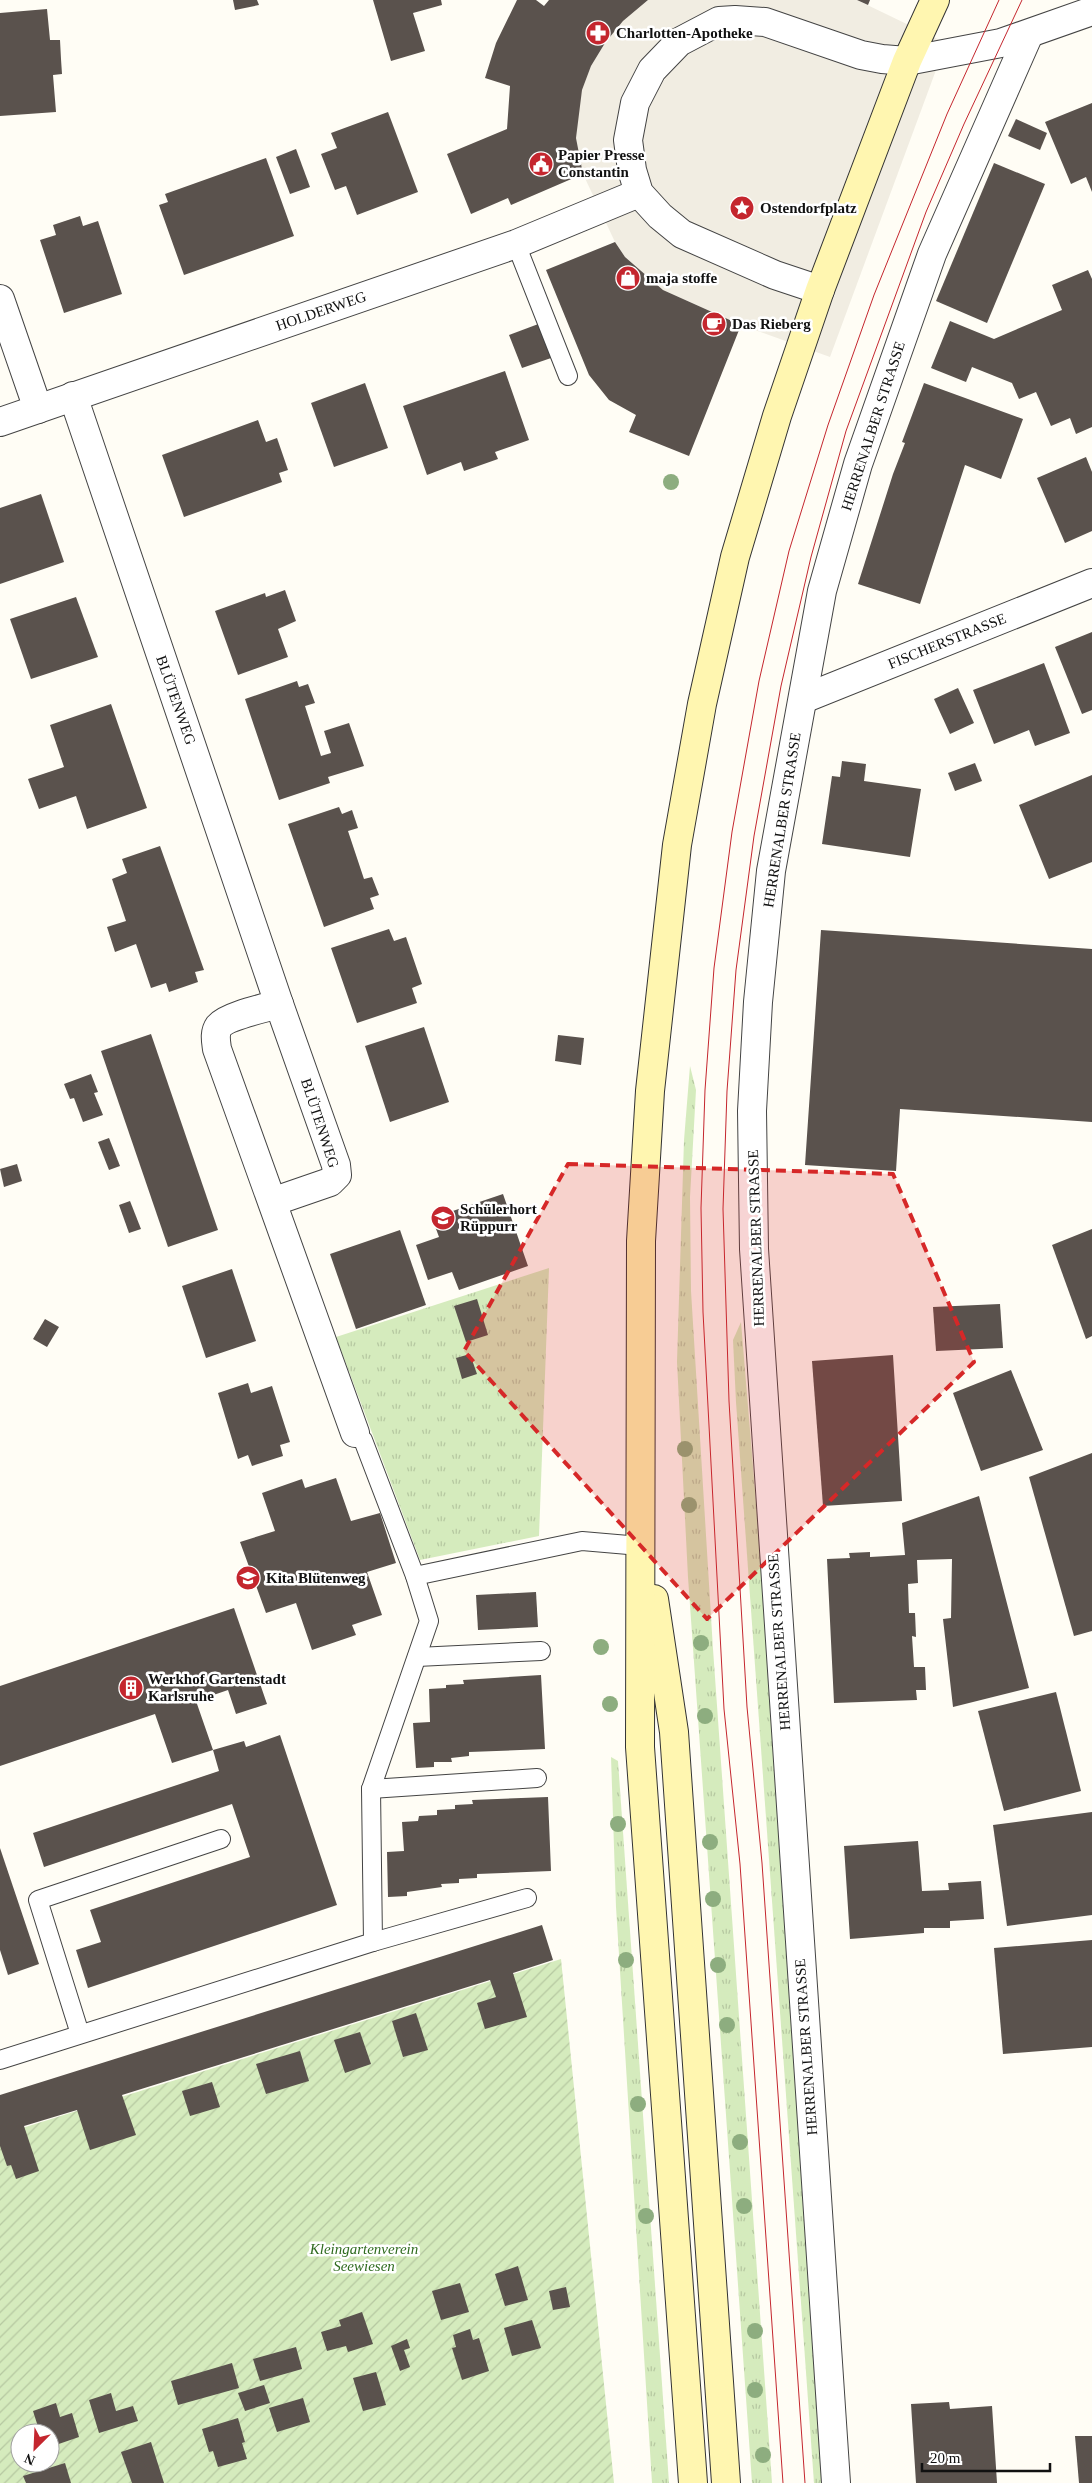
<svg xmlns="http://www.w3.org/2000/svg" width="1092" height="2483" font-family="'Times New Roman',serif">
<defs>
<pattern id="grass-tufts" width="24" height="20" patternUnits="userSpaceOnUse" patternTransform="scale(1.25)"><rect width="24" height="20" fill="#d5ebbd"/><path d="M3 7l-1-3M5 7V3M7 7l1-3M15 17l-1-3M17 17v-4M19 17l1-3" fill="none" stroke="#b6c8a1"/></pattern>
<pattern id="garden-furrows" width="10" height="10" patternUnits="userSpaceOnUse" patternTransform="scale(1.25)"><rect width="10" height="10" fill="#d5ebbd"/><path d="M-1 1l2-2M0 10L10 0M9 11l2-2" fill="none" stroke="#b6c8a1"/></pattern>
</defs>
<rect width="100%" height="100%" fill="#fffdf5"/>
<g fill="url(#grass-tufts)">
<path d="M690,1066L696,1090L690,1197L691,1291L713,1649L772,2483H752L688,1577L677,1362L684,1140Z"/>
<path d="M549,1268L539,1536L420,1560L336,1337Z"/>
<path d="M741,1322L762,1575L822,2483H814L736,1402L733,1340Z"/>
<path d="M611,1757L618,1761L669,2483H652L616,1907Z"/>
</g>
<path fill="url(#garden-furrows)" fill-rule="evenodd" d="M561,1959L614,2483H0V2135ZM20,2433H50V2463H20Z"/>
<path fill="#f1ede2" d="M648,0H857L946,43L830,357L741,325L663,290L625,257L615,242L583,174L576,138L578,112L582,90L591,66L605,43L623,21Z"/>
<g fill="#5a524d">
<path d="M233,0H257L259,5L235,10Z"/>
<path d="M373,0H441L442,5L413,13L425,51L391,61Z"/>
<path d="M517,0H536L544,6L549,0H648L623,21L605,43L591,66L582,90L576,138L583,174L511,205L508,198L471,214L447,154L507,129L510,86L485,78L496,43Z"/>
<path d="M857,0H870L868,5Z"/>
<path d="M47,9L50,40H60L61,59L62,74L53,75L56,112L0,116V13Z"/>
<path d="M1092,103V192L1086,177L1071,184L1045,122Z"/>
<path d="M388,112L418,192L357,215L346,186L335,190L321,154L337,148L331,133Z"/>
<path d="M1016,119L1047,133L1040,150L1008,136Z"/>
<path d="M296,149L310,187L290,194L276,157Z"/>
<path d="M266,158L294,236L184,275L159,205L168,202L165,194Z"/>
<path d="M994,163L1045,184L987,323L936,301Z"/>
<path d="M80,216L83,226L98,221L122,294L64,313L40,240L56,235L53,225Z"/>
<path d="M615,242L625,257L663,290L741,325L689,456L629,432L636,415L609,400L589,375L546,270Z"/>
<path d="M1088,270L1092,279V427L1076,434L1070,418L1051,426L1036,392L1019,399L1012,383L972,367L966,382L931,368L950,321L994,339L1062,310L1052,285Z"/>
<path d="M541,323L554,357L522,368L509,335Z"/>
<path d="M505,371L529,440L495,452L498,459L464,471L461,462L427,475L403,406Z"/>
<path d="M365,383L388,448L334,467L311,403Z"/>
<path d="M924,383L1023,419L1001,479L965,465L920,604L858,584L893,474L905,443L902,442Z"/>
<path d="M258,420L266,442L277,438L288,470L279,473L282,482L184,517L162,455Z"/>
<path d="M1086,457L1092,472V531L1065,543L1037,478Z"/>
<path d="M41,494L64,562L0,584V508Z"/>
<path d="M285,590L296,621L278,629L288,657L238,675L215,611L265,593L266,597Z"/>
<path d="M76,597L98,657L31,679L10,619Z"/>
<path d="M1092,632V710L1082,714L1055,647Z"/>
<path d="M1044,663L1070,733L1035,746L1029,730L994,744L973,690Z"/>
<path d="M297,681L299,687L308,684L315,703L305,706L321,756L331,753L324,731L349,723L364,766L328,777L330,783L279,800L245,699Z"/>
<path d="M958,688L974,723L950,734L934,699Z"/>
<path d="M111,704L147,808L87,829L76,796L39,809L28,779L64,767L50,725Z"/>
<path d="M842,761L866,764L864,781L921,789L910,857L822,844L832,776L840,777Z"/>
<path d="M975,763L982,781L955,791L948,773Z"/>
<path d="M1092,775V862L1049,879L1019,805Z"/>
<path d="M339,807L342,814L352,810L358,828L348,831L364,879L372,877L379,895L370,898L374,909L324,927L288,824Z"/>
<path d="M160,846L204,970L195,972L198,982L169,992L166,983L151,988L136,944L115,952L107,927L126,921L112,879L127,873L122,859Z"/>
<path d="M389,929L394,941L406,937L422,984L412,988L417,1003L357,1023L331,948Z"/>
<path d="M821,930L1092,949V1122L900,1109L896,1171L805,1165Z"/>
<path d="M424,1027L449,1102L390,1122L365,1046Z"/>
<path d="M151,1034L218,1230L168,1247L101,1051Z"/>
<path d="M558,1035L584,1038L581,1065L555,1061Z"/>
<path d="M91,1074L98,1092L94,1093L103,1115L83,1122L74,1098L70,1099L64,1084Z"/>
<path d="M109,1138L120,1166L109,1170L98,1142Z"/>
<path d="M17,1164L22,1181L4,1187L0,1169Z"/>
<path d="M503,1194L528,1266L459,1290L452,1272L428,1280L416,1245L439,1237L432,1218Z"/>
<path d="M130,1201L141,1229L129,1233L119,1205Z"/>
<path d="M1092,1229V1336L1086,1339L1052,1245Z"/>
<path d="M400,1230L426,1305L356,1329L330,1254Z"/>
<path d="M232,1269L256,1341L206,1358L182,1286Z"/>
<path d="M477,1299L488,1335L466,1342L454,1306Z"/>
<path d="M1000,1304L1003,1348L936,1351L933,1307Z"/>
<path d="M45,1319L59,1327L47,1347L33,1339Z"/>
<path d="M470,1354L477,1374L462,1379L456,1358Z"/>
<path d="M893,1355L902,1501L823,1506L812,1361Z"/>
<path d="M1011,1370L1043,1450L981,1471L953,1393Z"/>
<path d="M248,1383L251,1393L272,1386L290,1442L280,1445L283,1456L252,1466L248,1455L238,1459L218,1393Z"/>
<path d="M1092,1453V1631L1074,1636L1029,1477Z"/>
<path d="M336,1478L351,1521L380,1513L396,1563L367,1572L382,1615L352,1625L356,1635L312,1650L296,1603L266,1613L240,1542L275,1531L262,1493L302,1479L305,1488Z"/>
<path d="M979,1496L1029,1688L953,1707L943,1619L951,1618L952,1559L917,1560L918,1583L908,1584L909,1613H915L916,1637L912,1636L914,1667H925L926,1690H916L917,1700L834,1703L827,1559L850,1558L849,1553L870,1552V1557L905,1555L902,1523Z"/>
<path d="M536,1592L538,1627L478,1630L476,1595Z"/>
<path d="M234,1608L267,1704L236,1714L228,1690L196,1701L213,1750L172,1763L155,1714L0,1766V1686Z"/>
<path d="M541,1675L545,1749L469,1752V1756L451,1758L452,1762H434V1767L416,1768L413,1723L430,1722L429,1689L446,1688V1685L464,1684L463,1680Z"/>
<path d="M1056,1692L1081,1791L1004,1811L978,1711Z"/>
<path d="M280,1735L337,1905L88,1988L76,1950L101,1942L90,1910L250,1857L232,1804L44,1867L33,1833L219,1771L213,1750L244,1741L246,1747Z"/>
<path d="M548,1797L551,1871L477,1874V1878L459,1879V1883L441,1884L442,1887L407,1892V1896L388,1897L387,1852L404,1851L402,1822L418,1821L419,1816L437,1815V1810L455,1809V1805L473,1804L472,1800Z"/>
<path d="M1092,1812V1915L1007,1926L993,1825Z"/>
<path d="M918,1841L922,1891L949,1890L948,1883L981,1881L984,1919L950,1921V1928H924V1933L850,1939L844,1846Z"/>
<path d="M0,1848L39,1964L8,1975L0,1950Z"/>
<path d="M542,1925L553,1960L513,1973L527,2017L485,2029L477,2003L496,1997L490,1980L122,2095L136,2135L90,2150L77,2110L24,2126L39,2171L16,2179L11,2165L7,2166L0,2146V2095Z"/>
<path d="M1092,1940V2047L1003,2054L994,1948Z"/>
<path d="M416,2013L428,2050L403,2057L392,2021Z"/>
<path d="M360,2032L371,2064L345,2073L334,2040Z"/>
<path d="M300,2051L309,2081L266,2094L256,2064Z"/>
<path d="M212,2082L220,2107L190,2116L182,2091Z"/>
<path d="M518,2266L528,2300L505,2306L495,2274Z"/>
<path d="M460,2283L469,2312L441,2320L432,2291Z"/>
<path d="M566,2287L570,2307L553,2310L549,2291Z"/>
<path d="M362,2312L373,2344L348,2352L346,2346L327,2351L321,2332L341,2326L339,2320Z"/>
<path d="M532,2320L541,2348L512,2356L504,2328Z"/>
<path d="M470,2329L473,2340L479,2338L489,2371L462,2380L452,2348L456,2347L453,2335Z"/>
<path d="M407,2339L410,2348L404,2350L410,2367L400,2371L391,2346Z"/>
<path d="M296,2347L302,2369L260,2381L253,2359Z"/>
<path d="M232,2363L239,2388L178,2405L171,2381Z"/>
<path d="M376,2372L386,2405L363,2411L353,2378Z"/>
<path d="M264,2385L270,2403L245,2411L238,2393Z"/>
<path d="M111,2393L116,2411L133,2406L138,2421L99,2433L89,2400Z"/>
<path d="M303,2398L310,2422L277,2432L269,2408Z"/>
<path d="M949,2402L950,2409L992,2406L997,2483H916L911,2404Z"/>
<path d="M56,2403L60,2417L72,2413L79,2437L50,2447V2433H40L33,2411Z"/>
<path d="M238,2418L245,2442L242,2443L247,2459L218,2467L213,2451L209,2452L202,2429Z"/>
<path d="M1075,2436H1092V2483H1079Z"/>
<path d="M151,2442L164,2483H132L121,2452Z"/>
<path d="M65,2463L71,2483H26L23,2476Z"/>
</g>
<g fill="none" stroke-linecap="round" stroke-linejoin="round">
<defs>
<g id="service">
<path d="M516,244L568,376"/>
<path d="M415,1576L582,1541L640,1546"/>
<path d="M417,1657L541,1651"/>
<path d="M371,1789L537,1778"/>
<path d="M373,1942L527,1898"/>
<path d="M80,2034L38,1900L221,1839"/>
<path d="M0,2060L373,1942L371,1789L429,1621L415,1576L363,1440L355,1433"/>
</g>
<g id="minor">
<path d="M820,290L775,275L682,234L660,216L639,193L632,170L628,140L635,103L652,70L679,42L719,21L735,20L765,22L861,55L882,59L907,61L1001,43L1092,11"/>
<path d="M0,299L38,409"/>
<path d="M73,396L279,1004"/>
<path d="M0,422L516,244L639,193"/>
<path d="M803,699L1092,583"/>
<path d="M272,1202L330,1182L337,1175L336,1165L279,1004C265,1008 227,1016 219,1026C214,1033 216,1041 217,1049L355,1433"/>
<path d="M836,2483L754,1249L752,1111L758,1002L771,871L822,591L858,464L932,254L1029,34"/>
</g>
<g id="secondary">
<path d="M654,1599L674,1732L726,2483"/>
<path d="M693,2483L640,1747L641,1241L650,1091L677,845L702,704L735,557L777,416L820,290L907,61L935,0"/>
</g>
</defs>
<use href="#service" stroke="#444" stroke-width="20"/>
<use href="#minor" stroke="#444" stroke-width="30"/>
<use href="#secondary" stroke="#333" stroke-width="30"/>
<use href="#service" stroke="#fff" stroke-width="18"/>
<use href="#minor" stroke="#fff" stroke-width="28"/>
<use href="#secondary" stroke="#fff6b0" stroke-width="28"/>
<g stroke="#c4262e" stroke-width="1">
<path d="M783,2483L740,1864L724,1709L703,1312L701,1208L705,1090L714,968L732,832L759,681L789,551L828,425L874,295L947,114L999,0"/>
<path d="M805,2483L762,1863L747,1707L729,1401L723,1209L727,1091L736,970L754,836L781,686L811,557L846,431L926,212L964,124L1022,0"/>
</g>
</g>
<g fill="#8dad7f">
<circle cx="671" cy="482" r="8"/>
<circle cx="685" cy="1449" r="8"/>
<circle cx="689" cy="1505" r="8"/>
<circle cx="701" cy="1643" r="8"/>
<circle cx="601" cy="1647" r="8"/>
<circle cx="610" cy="1704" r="8"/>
<circle cx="705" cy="1716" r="8"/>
<circle cx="618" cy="1824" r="8"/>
<circle cx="710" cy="1842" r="8"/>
<circle cx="713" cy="1899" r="8"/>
<circle cx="626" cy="1960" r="8"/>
<circle cx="718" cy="1965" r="8"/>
<circle cx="727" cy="2025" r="8"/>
<circle cx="638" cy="2104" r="8"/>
<circle cx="740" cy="2142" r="8"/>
<circle cx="744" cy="2206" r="8"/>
<circle cx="646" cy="2216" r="8"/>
<circle cx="755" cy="2331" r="8"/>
<circle cx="755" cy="2390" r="8"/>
<circle cx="763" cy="2455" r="8"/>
</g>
<path fill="#d62828" fill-opacity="0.2" stroke="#d62828" stroke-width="4" stroke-dasharray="10 6" stroke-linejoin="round" d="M568,1164L893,1174L974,1362L707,1619L464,1351Z"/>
<defs>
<symbol id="pharmacy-disc" viewBox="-11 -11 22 22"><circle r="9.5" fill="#c4262e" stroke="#fff"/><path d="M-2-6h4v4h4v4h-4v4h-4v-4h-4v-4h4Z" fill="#fff"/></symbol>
<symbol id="civic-disc" viewBox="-11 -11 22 22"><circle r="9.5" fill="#c4262e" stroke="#fff"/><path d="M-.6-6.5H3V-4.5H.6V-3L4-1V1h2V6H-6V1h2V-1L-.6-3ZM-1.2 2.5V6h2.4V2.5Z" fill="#fff"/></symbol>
<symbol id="sight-disc" viewBox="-11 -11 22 22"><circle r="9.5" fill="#c4262e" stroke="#fff"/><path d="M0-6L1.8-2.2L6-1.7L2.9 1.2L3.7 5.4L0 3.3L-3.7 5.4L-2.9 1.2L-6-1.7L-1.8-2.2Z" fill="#fff"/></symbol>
<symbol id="shop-disc" viewBox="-11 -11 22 22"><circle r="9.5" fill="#c4262e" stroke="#fff"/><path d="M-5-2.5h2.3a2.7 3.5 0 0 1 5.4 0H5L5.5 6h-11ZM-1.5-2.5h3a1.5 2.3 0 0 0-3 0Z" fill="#fff"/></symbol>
<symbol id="cafe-disc" viewBox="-11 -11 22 22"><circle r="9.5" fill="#c4262e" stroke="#fff"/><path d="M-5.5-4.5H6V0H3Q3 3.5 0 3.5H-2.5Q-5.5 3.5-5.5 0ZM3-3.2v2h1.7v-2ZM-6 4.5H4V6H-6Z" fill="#fff"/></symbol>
<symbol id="school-disc" viewBox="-11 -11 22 22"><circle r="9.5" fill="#c4262e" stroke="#fff"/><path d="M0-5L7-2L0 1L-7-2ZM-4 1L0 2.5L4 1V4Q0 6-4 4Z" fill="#fff"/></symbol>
<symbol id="building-disc" viewBox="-11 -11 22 22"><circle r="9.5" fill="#c4262e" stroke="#fff"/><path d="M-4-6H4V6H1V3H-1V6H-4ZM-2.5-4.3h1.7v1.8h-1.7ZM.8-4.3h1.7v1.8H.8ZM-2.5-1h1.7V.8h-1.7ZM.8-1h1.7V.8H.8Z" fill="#fff"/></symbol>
</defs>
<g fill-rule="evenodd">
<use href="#pharmacy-disc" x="584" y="19" width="28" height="28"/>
<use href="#civic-disc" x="527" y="150" width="28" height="28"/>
<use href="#sight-disc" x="728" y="194" width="28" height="28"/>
<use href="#shop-disc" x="614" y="264" width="28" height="28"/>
<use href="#cafe-disc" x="700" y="310" width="28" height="28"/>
<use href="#school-disc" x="429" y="1204" width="28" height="28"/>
<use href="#school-disc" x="234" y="1564" width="28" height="28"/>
<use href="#building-disc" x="117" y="1674" width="28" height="28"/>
</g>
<g text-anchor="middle" stroke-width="5" stroke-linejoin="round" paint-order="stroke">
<g font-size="15" font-weight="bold" fill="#111" stroke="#fff" text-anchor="start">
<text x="616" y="38">Charlotten-Apotheke</text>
<text x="558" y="160">Papier Presse<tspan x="558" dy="17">Constantin</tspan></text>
<text x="760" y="213">Ostendorfplatz</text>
<text x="646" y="283">maja stoffe</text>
<text x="732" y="329">Das Rieberg</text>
<text x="460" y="1214">Schülerhort<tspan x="460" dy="17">Rüppurr</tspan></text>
<text x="266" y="1583">Kita Blütenweg</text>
<text x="148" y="1684">Werkhof Gartenstadt<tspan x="148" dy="17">Karlsruhe</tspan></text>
</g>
<g font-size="15" fill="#111" stroke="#fff">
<text transform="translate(321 311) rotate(-19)" y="5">HOLDERWEG</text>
<text transform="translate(873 426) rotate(-72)" y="5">HERRENALBER STRASSE</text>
<text transform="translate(947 641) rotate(-22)" y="5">FISCHERSTRASSE</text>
<text transform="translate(176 700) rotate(71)" y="5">BLÜTENWEG</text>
<text transform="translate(782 820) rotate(-81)" y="5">HERRENALBER STRASSE</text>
<text transform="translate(320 1123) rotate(72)" y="5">BLÜTENWEG</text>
<text transform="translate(756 1238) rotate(-92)" y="5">HERRENALBER STRASSE</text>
<text transform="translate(779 1642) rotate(-94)" y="5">HERRENALBER STRASSE</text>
<text transform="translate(806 2047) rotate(-94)" y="5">HERRENALBER STRASSE</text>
</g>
<g font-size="15" font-style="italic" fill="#2f6b1f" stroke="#fff">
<text x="364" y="2254">Kleingartenverein<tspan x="364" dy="17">Seewiesen</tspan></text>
</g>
</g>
<g transform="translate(35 2448) rotate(204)"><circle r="24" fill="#ffffff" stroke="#a0a0a0"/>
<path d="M0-4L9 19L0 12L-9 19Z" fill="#c4262e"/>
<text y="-8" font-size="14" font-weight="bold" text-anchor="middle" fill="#111111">N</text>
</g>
<path d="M922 2463v8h128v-8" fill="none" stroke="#111111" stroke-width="2.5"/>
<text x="930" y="2463" font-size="15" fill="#111111" stroke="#ffffff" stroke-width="4" paint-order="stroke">20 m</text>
</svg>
